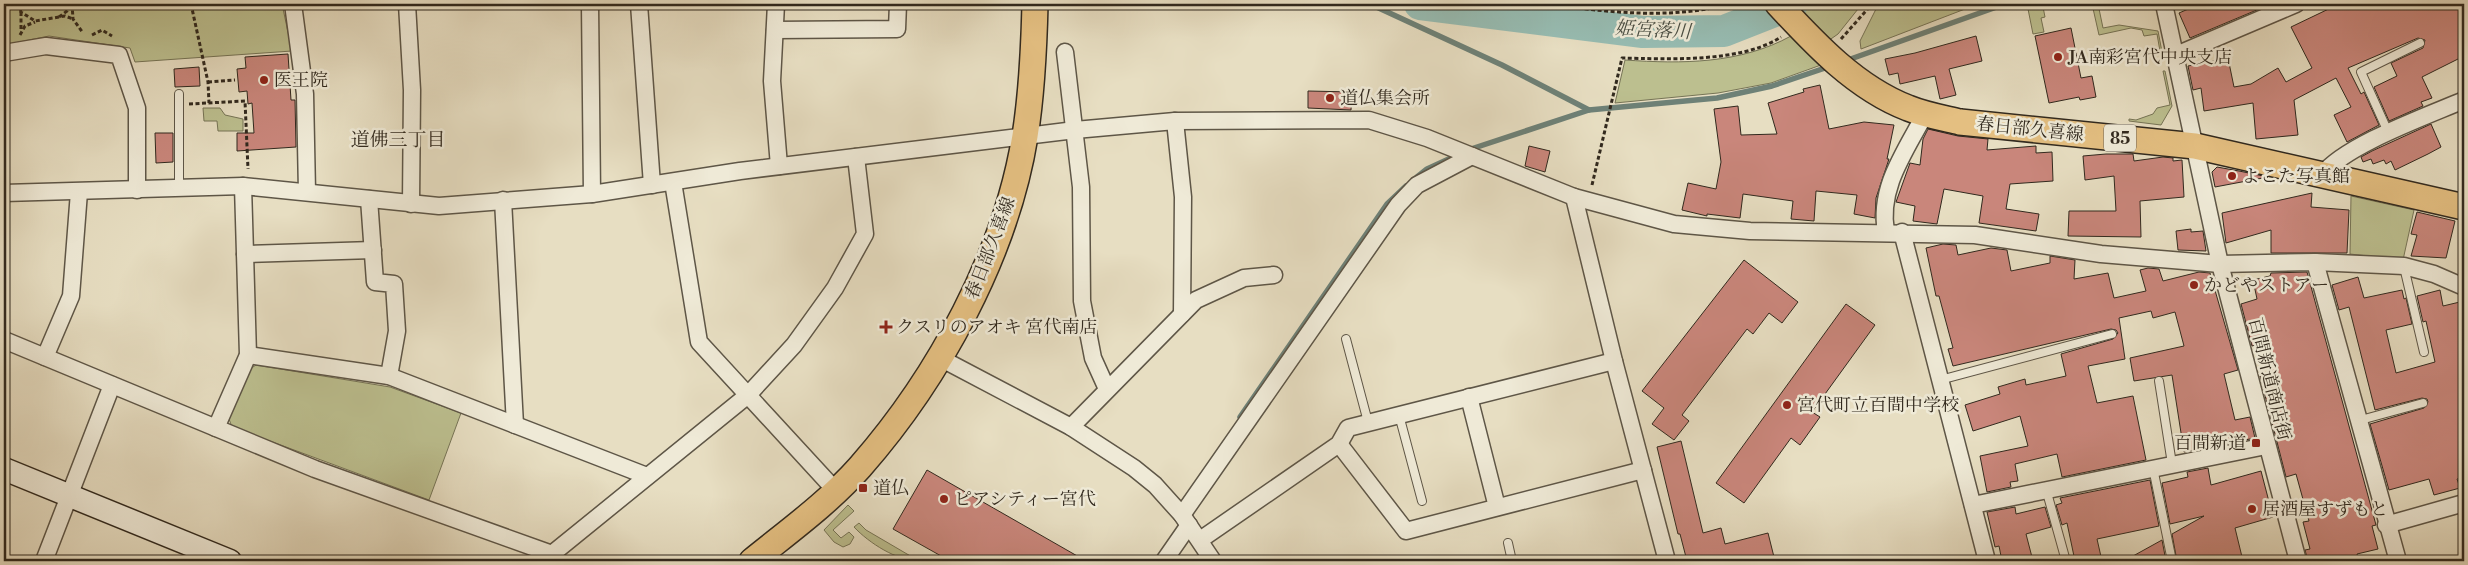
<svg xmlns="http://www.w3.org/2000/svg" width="2468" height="565" font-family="'Libre Bodoni','Noto Serif JP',serif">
<rect width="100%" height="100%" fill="#e7dec2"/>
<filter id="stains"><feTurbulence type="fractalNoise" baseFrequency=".004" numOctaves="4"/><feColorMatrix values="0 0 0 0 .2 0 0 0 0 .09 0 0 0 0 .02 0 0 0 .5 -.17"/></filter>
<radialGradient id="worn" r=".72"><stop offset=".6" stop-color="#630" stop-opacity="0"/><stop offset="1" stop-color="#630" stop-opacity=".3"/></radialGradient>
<g fill="#bcbf8f" stroke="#767456">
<path d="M4,4H282L292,51L135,62L130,48L49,36L4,45Z"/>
<path d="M1814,4H1862L1838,34L1828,41L1800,9Z"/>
<path d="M1882,4H1978L1861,49L1860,41L1877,7Z"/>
<path d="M2048,4H2059L2043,7L2045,17L2041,18L2044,32L2033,34L2028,9Z"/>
<path d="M2092,4H2098L2103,28L2119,25L2158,31L2163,57H2161L2157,34L2144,36L2142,30L2131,28L2099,35Z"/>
<path d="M1791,36L1821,65L1771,83L1718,93L1615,103L1625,60C1682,64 1740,64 1791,36Z"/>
<path d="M2163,71H2165L2172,106L2161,125L2129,121V119L2136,120L2153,114L2157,108L2170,105Z"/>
<path d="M203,108H220L225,115L243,119V131H218L217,121H204Z"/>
<path d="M2351,196L2414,210L2403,260L2350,254Z"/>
<path d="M256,365L390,387L461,413L429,500L232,427L229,419L250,369Z"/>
<path d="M848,505L854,511L833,530L841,538L849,532L854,537L850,544L843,547L834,542L824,530Z"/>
<path d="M859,523L866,530L919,561C897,561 869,543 854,527Z"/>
</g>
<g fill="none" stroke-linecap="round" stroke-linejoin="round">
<g stroke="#6e8177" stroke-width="5.5">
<path d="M1370,4L1502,65L1589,110L1717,98L1772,86L1831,66"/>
<path d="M1845,61L2005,4"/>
<path d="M1468,150L1589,110"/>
<path d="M1417,177L1427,169L1453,157"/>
<path d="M1240,417L1387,204L1406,186"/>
</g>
<path stroke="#97bcb2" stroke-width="32" d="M1420,4L1643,32L1724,31L1792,4"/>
</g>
<g fill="#c9867b" stroke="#31291e">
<path d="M2200,4H2271L2190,38L2179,13Z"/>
<path d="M2339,4H2464V56L2422,77L2432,98L2421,102L2423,106L2389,121L2374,87L2397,76L2391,63L2423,48L2425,40L2418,38L2348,68L2361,94L2364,92L2379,125L2347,142L2334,115L2351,107L2336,78L2294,100L2298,135L2256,139L2253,103L2204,111L2201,88L2193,90L2188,66L2228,58L2234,87L2251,84L2278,68L2286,82L2312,68L2291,27Z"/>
<path d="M2071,28L2081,78L2092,76L2096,97L2080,100L2079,97L2049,103L2035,36Z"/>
<path d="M1976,36L1982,61L1949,69L1956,95L1940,99L1935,76L1900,84L1898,73L1889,75L1885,59L1915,53Z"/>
<path d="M288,54L291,100H295L296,147L237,151V133H254L252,103L248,104L247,91L239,92L237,69L246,68L245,57Z"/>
<path d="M199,67L200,86L175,87L174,69Z"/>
<path d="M1820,85L1829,129L1864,122L1894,125L1887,159H1889L1876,198L1875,218L1854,214L1857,195L1816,191L1814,221L1791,219L1793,201L1743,194L1740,218L1707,214V216L1682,210L1688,183L1716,189L1721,162L1714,109L1738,106L1741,135L1777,134L1768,103L1804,92L1803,89Z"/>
<path d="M1308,91L1352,92L1351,110L1308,108Z"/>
<path d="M2431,124L2441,147L2428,154L2395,170L2391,161L2386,164L2384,160L2373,164L2371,159L2363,162L2361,157L2372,151Z"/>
<path d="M1928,129L1958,136L1988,139L1987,150L2036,146V153L2052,152L2053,181L2010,184L2006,209L2039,214L2036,231L1979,223L1983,196L1944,189L1937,224L1913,221L1915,206L1896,202L1910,163L1920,165L1923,139Z"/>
<path d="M155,133H173V162L156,163Z"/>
<path d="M1529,146L1550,151L1545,172L1525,166Z"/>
<path d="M2106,154H2133L2134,161L2163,157L2173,158V161L2182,160L2184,197L2140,201L2141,237L2068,236L2069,211H2116L2114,176L2085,180L2083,156Z"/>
<path d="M2217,167L2239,171L2268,177L2215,187L2212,172Z"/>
<path d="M2312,193L2311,207L2349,210L2347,253H2271V230L2226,243L2222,213Z"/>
<path d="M2417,212L2455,221L2446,258L2411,256L2417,235L2411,234Z"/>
<path d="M2191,229V232L2203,231L2206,251L2178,250L2176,231Z"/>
<path d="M1943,244L1956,245L1958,255L1991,248L2007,250L2011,271L2050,263V256L2075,260L2074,279L2108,273L2114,298L2146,291L2140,270L2148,268L2159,269L2163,281L2199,272L2210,273L2238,370L2224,374L2235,420L2250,417L2255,438L2184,452L2172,375L2134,381L2130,358L2184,346L2175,312L2153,318L2151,311L2119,318L2125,359L2088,366L2097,403L2133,396L2146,460L2062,477L2057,454L2015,464L2018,481L2010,482L2011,487L1987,492L1980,456L2028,446L2020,416L1973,431L1965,405L2000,394L1998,387L2025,379L2026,385L2066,376L2061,354L2113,339L2118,333L2116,330L2111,329L1953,366L1948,349L1953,348L1939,296H1936L1926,248Z"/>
<path d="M1744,260L1798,302L1782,323L1769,313L1753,334L1747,329L1682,415L1689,421L1674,440L1652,424L1664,408L1642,391Z"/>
<path d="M2307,272L2376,525L2372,526L2378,549L2357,554L2359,561H2308L2305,550L2310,549L2303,522L2309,521L2296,474L2286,477L2260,376L2270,374L2262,343L2252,346L2241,304L2257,299L2253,280L2270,276L2271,273Z"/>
<path d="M2358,277L2364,298L2402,290L2404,299L2406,298L2412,324L2386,330L2396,373L2435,362L2426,321L2423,322L2417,296L2440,290L2443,306L2464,301V353L2461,354L2464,371V477L2457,479L2460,488L2434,495L2429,479L2389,490L2370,424L2424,408L2428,402L2427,399L2422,398L2375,410L2349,307L2339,310L2332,285Z"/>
<path d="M1846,304L1875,325L1812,412L1820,417L1800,445L1791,438L1744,503L1716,483Z"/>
<path d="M1681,441L1703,533L1721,528L1725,544L1768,533L1775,561H1687L1680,534H1678L1657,447Z"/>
<path d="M2208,468L2211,485L2261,471L2273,517L2235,528L2243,561H2177L2172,534L2204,516L2170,524L2162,483L2188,477L2187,472Z"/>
<path d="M927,470L1086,561H950L893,529Z"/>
<path d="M2150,480L2159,526L2097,539L2102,561H2075L2067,523L2062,525L2056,505L2062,503L2060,498Z"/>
<path d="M2015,507L2016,514L2045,507L2051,527L2026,534L2033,561H2002L1999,546L1995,547L1987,512Z"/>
<path d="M2162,540L2166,561H2124Z"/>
</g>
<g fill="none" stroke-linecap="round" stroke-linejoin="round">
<defs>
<g id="lane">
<path d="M179,94V188"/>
<path d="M2388,132L2361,72L2420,43"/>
<path d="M2404,267L2424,352"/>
<path d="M1346,339L1368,422"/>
<path d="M1940,380L2112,334"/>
<path d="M2159,381L2172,464"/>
<path d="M1399,415L1422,501"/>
<path d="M2357,421L2423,403"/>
<path d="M2153,468L2172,561"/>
<path d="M2046,489L2066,561"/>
<path d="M1508,543L1512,561"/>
</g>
<g id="street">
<path d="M293,4L305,94L307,192"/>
<path d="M407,4L412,90L411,204"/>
<path d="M590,4L592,194"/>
<path d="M639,4L652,185"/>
<path d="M776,4L772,81L779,166"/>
<path d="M2164,4L2220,264L2298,561"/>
<path d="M775,30L897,29L898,4"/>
<path d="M1065,52L1081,187L1082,301L1093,358L1107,389"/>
<path d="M4,53L46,46L119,55L137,108V190"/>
<path d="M2176,55L2296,4"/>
<path d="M1175,121L1183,197L1182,314"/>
<path d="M2322,175C2345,145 2427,116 2464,100"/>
<path d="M673,182L699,342L836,491"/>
<path d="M4,193L243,186L439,206L592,194L740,171L1075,130L1175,121L1369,120L1427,138L1574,197L1674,224L1750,231L1975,235L2101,254L2220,264L2315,262L2404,266L2434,274L2464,287"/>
<path d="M1574,197L1614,361L1667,561"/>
<path d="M369,199L375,282L394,284L397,331L389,376"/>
<path d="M503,200L515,425"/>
<path d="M1886,232C1878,188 1905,152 1925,114"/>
<path d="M1902,232L1987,561"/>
<path d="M245,254L373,250"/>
<path d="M2315,262L2398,561"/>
<path d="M4,340L315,469L552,554"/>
<path d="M248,355L389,376L647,476"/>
<path d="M45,357L71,296L79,192"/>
<path d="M940,358L1071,427L1134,468L1155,485L1182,515L1213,561"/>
<path d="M1469,397L1497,507"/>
<path d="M1071,427L1196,300L1244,278L1274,275"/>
<path d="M216,428L248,355L243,186"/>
<path d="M1339,444L1406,531L1643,470"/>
<path d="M1973,505L2266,446"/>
<path d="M1182,515L1398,205L1417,185L1472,156"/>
<path d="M2386,525L2464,503"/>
<path d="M1200,540L1339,444L1348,428L1614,361"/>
<path d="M44,561L112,385"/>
<path d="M547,561L552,554L748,395L794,345L835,288L865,234L856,157"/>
<path d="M1164,561L1189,525"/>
</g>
<path id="secondary" d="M4,469L230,561"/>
<g id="primary">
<path d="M1778,4C1815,44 1856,88 1908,108C1925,115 1943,118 1960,122L2195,146L2464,207"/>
<path d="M752,561C789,531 828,503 860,467C939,377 1006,254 1025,136C1032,92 1034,47 1035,4"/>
</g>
</defs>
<use href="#lane" stroke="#5e5647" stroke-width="10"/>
<use href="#street" stroke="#5e5647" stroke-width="19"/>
<use href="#secondary" stroke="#31291e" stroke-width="25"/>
<use href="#primary" stroke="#31291e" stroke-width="28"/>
<g stroke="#31291e" stroke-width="3" stroke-dasharray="4 2.5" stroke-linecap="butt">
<path d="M18,4L21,12L35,21L65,16L73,19"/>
<path d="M72,4L73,19L83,33"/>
<path d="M191,4L208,82L209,103"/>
<path d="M1546,4C1607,12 1670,20 1730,4"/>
<path d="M21,12V30"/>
<path d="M59,17L67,11L71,4"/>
<path d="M20,35L25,26L35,22"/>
<path d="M92,35L102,30L112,36"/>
<path d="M1841,39L1872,4"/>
<path d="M208,82L235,80"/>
<path d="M189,104L245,101L248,169"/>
<path d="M1592,185L1622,58C1668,59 1741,63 1781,37"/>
</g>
<use href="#lane" stroke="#efead7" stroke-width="8"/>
<use href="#street" stroke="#efead7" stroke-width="16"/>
<use href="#secondary" stroke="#efead7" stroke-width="22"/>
<use href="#primary" stroke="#e4bf81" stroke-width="25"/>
</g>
<g fill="#8f2418" stroke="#efead7" stroke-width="2">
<circle cx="2058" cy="57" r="5"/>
<circle cx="264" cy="80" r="5"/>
<circle cx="1330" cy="98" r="5"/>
<circle cx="2232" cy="176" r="5"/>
<circle cx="2194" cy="285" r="5"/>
<path d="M883.5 319.5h5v5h5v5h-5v5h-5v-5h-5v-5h5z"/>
<circle cx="1787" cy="405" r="5"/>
<rect x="2251" y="438" width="10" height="10" rx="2.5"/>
<rect x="858" y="483" width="10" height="10" rx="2.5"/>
<circle cx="944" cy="499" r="5"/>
<circle cx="2252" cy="509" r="5"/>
</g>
<g text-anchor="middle" stroke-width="5" stroke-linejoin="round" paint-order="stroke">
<rect fill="#efead7" stroke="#6a6356" stroke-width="1" x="2104" y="124.5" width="32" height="27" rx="4"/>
<g font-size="16" font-weight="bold" fill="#31291e">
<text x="2120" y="144">85</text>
</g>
<g font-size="18" fill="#31291e" stroke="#efead7" text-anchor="start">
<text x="2068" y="63">JA南彩宮代中央支店</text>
<text x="274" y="86">医王院</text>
<text x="1340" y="104">道仏集会所</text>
<text x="2242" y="182">よこた写真館</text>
<text x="2204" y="291">かどやストアー</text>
<text x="896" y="333">クスリのアオキ 宮代南店</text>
<text x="1797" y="411">宮代町立百間中学校</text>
<text x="2246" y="449" text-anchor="end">百間新道</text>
<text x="873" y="494">道仏</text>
<text x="954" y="505">ピアシティー宮代</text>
<text x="2262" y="515">居酒屋すずもと</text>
</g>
<g font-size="18" fill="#31291e" stroke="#efead7">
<text transform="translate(2030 129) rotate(6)" y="6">春日部久喜線</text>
<text transform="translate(990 248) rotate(-69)" y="6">春日部久喜線</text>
<text transform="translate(2270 379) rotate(76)" y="6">百間新道商店街</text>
</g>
<g font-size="19" font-style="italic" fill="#4a4e43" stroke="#efead7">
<text transform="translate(1653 29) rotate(3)" y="7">姫宮落川</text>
</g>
<g font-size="19" fill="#31291e" stroke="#efead7">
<text x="398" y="146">道佛三丁目</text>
</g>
</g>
<rect width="2468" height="565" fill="none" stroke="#e7dec2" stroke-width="20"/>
<rect x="5" y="5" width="2458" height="555" fill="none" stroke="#31291e" stroke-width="2.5"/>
<rect x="10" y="10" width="2448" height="545" fill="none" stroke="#31291e"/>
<rect width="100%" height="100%" filter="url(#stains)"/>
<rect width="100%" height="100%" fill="url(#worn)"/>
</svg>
